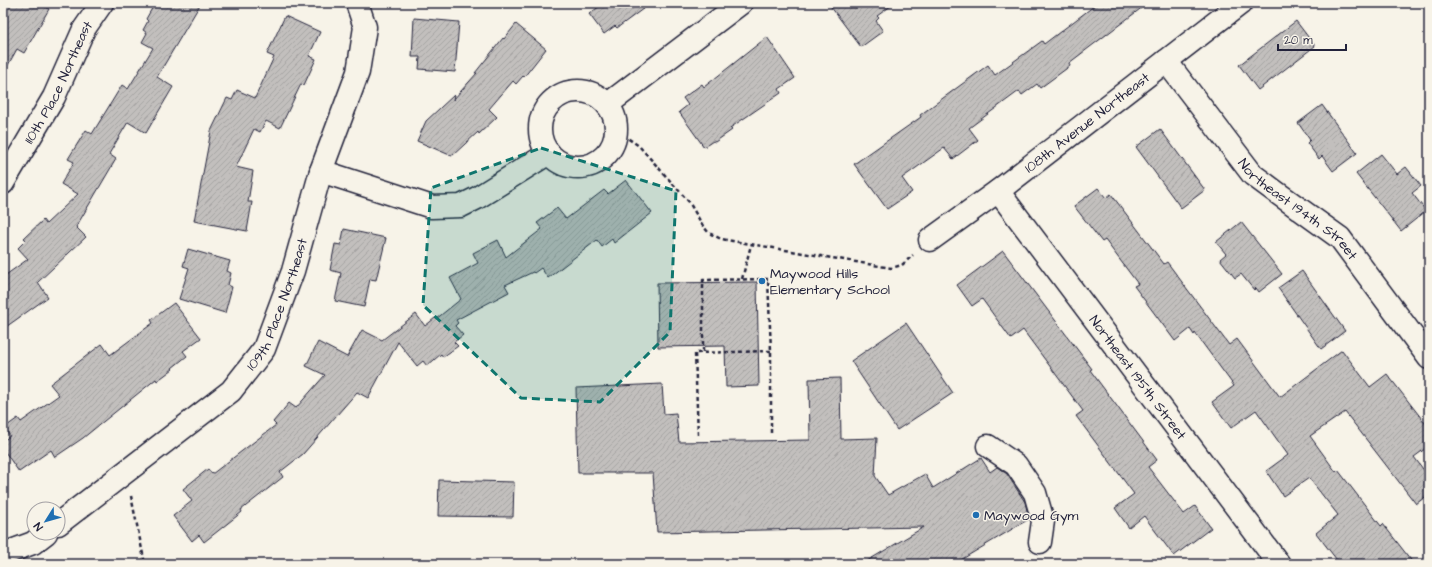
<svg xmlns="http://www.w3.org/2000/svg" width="1432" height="567" font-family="'Architects Daughter',sans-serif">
<defs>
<pattern id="building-hatch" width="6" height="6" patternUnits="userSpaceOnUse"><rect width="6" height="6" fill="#c2bfbd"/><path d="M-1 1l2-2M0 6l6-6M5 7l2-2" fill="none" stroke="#a6a4a3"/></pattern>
</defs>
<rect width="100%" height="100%" fill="#f7f3e8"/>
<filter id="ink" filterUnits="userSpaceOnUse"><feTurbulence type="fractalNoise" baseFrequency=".025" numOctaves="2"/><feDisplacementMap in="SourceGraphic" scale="8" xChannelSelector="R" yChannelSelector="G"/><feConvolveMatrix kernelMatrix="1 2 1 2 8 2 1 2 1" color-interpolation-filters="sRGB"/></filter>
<g filter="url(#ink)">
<g fill="url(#building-hatch)" stroke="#22223b">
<path d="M3,3H39L49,9L24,53L17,49L3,74Z"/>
<path d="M155,3H201L157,77L173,87L146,133L128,122L109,154L116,159L76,227L86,237L38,282L48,297L3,329V277L28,259L18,248L26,240L24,238L43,220L46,224L78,194L61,184L74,162L68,159L86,130L92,134L122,85L128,89L153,48L142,42L147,33L143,30L148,21L146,19Z"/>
<path d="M604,3H651L617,28L615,26L604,34L589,14Z"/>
<path d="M828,3H895L877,16L879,18L876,21L883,31L861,47Z"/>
<path d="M1098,3H1148L1069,63L1070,66L1040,88L1037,84L1022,95L1019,91L969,128L978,140L953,159L944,148L902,178L912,192L887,209L854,164L921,117L920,115L988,65L995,75L1042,41L1044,44Z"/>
<path d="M285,16L320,32L309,56L316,59L304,85L301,84L280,128L266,121L260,132L254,129L236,167L253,171L248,202H252L247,231L194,221L211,131L227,98L232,100L237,90L255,98L274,57L267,54Z"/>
<path d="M414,18L459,22L455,72L419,69L420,57H412Z"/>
<path d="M1296,21L1315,46L1258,90L1239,65Z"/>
<path d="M516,24L546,49L524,77L523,76L516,84L513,81L489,109L497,117L479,134L478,132L452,156L417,141L426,121L454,95L453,100L477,73H475L503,38L504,39Z"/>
<path d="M767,37L795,78L779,89L781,93L730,128L732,130L715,142L713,141L704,147L679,112L688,105L683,98L702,84L704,87Z"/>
<path d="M1322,105L1357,153L1333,171L1322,156L1319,159L1307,143L1310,140L1298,123Z"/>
<path d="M1160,129L1205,190L1181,208L1136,147Z"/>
<path d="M1381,154L1397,174L1406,167L1421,186L1412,193L1426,211L1401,231L1356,174Z"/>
<path d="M626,180L652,213L614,243L612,239L602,247L597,240L548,278L541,268L534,273L533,272L505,285L509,292L456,320L458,323L455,326L463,335L454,342L458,346L443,357L441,354L427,366L423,361L417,366L398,342L368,398L357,392L303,454L280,472L283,477L241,510L242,512L204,542L199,535L192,541L173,516L192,501L183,489L208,469L212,474L276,425L273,422L289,403L296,408L325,375L306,366L318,342L347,357L362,330L382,340L416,314L425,326L435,318L436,319L461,299L450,278L478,263L473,253L498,240L506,257L542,229L537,223L557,208L566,219L604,190L608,194Z"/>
<path d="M1098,188L1106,198L1111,194L1164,264L1167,262L1229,345L1237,339L1280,397L1342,350L1370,387L1387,374L1429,428V446L1414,457L1429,477V494L1416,504L1345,412L1310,436L1336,472L1338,470L1381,526L1383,524L1414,564H1340L1316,533L1338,515L1309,478L1283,496L1266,471L1288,455L1256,410L1231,428L1212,402L1234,386L1195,333L1194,335L1190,329L1175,341L1134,286L1138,284L1105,240L1102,242L1074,206Z"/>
<path d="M1241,222L1282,274L1259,292L1256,288L1254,290L1241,274L1235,278L1220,259L1226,254L1216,242Z"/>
<path d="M344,229L386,238L376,280L370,279L364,307L335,301L341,273L330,270L335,244L341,245Z"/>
<path d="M188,249L230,261L227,271L231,273L228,285L232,287L225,313L179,299L189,268L183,266Z"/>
<path d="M1003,251L1092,369L1090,370L1157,460L1148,467L1184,514L1195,506L1211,528L1174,556L1144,516L1129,528L1115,508L1134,494L1076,416L1083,411L1023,330L1011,339L982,299L972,306L957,285Z"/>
<path d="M1302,271L1345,331L1321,349L1278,288Z"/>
<path d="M757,282L759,386L726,387L725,346L658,347L657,283Z"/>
<path d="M174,303L201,338L183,351L187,356L172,368L173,369L157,381L156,379L83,438L55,457L51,450L19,472L3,449V441L10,436L4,428L18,418L21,422L59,395L50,384L102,344L110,355L153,323L151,320Z"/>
<path d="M906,323L953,393L897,430L851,361Z"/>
<path d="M840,378L841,439L877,438L875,476L888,495L925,474L933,488L981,458L990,472L997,467L1007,474L1025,502L1029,519L954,564H862L924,527L657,532L653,473H578L576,388L662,384L664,414L676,413L679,442L810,440L809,379Z"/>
<path d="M439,480L514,482L513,517L438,516Z"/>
</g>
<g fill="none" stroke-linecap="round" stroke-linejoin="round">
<defs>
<g id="minor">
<path id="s1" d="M1166,61L1253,175L1276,192L1340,238L1429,358"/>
<circle cx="578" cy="129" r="38"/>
<path d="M608,104L741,3"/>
<path d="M321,171L432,207L461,206L477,198L549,153"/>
<path id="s2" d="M3,183L54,97L84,29L102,3"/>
<path id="s3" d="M998,191L1279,564"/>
<path id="s4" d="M930,240L998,191L1241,3"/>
<path d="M988,446L1016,465L1035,493L1043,521L1040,542"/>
<path id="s5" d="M58,524L231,391L264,349L293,271L321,171L358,72L365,27L357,3"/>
<path d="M3,554L33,543L46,533"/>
</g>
</defs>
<use href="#minor" stroke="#22223b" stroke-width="25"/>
<g stroke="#22223b" stroke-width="2.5" stroke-dasharray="4 3" stroke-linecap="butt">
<path d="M617,131L639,146L689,202L703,226L709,233L721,239L891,268L902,265L913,255"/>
<path d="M742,279L751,245"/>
<path d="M703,352V280L768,279L771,351V433"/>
<path d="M698,435L695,353L771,351"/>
<path d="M131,496L145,564"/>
</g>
<use href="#minor" stroke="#f7f3e8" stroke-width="22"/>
</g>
</g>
<path fill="#0f766e" fill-opacity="0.2" stroke="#0f766e" stroke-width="3" stroke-dasharray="8 5" stroke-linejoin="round" d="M541,148L676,191L670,332L600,402L521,398L423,305L431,188Z"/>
<g fill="#1f6fb2" stroke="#f7f3e8" stroke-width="1.5">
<circle cx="762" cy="281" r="4"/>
<circle cx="976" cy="515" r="4"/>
</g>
<g text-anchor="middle" stroke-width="3" stroke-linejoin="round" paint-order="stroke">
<g font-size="14" fill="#22223b" stroke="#f7f3e8">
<text dy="5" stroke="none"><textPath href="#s2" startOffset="115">110th Place Northeast</textPath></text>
<text dy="5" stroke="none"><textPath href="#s4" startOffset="196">108th Avenue Northeast</textPath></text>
<text dy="5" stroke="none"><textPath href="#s1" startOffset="200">Northeast 194th Street</textPath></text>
<text dy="5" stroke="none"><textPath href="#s5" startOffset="318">109th Place Northeast</textPath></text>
<text dy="5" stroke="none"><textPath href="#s3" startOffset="233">Northeast 195th Street</textPath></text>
</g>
<g font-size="14" fill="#22223b" stroke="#f7f3e8" text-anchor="start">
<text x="770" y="278">Maywood Hills<tspan x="770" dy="16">Elementary School</tspan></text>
<text x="984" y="520">Maywood Gym</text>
</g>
</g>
<rect width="1432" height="567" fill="none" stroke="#f7f3e8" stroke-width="16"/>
<rect x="8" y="8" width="1416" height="551" fill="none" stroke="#22223b" stroke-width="1.5" filter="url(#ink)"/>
<g transform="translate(46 521) rotate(233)"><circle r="19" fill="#f7f3e8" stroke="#a29fa3"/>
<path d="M0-3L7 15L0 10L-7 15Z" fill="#1f6fb2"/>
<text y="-6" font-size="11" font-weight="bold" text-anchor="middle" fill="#22223b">N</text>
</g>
<path d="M1278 44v6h68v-6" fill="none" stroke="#22223b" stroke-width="2"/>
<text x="1284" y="44" font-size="12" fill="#22223b" stroke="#f7f3e8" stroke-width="3" paint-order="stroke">20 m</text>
</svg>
